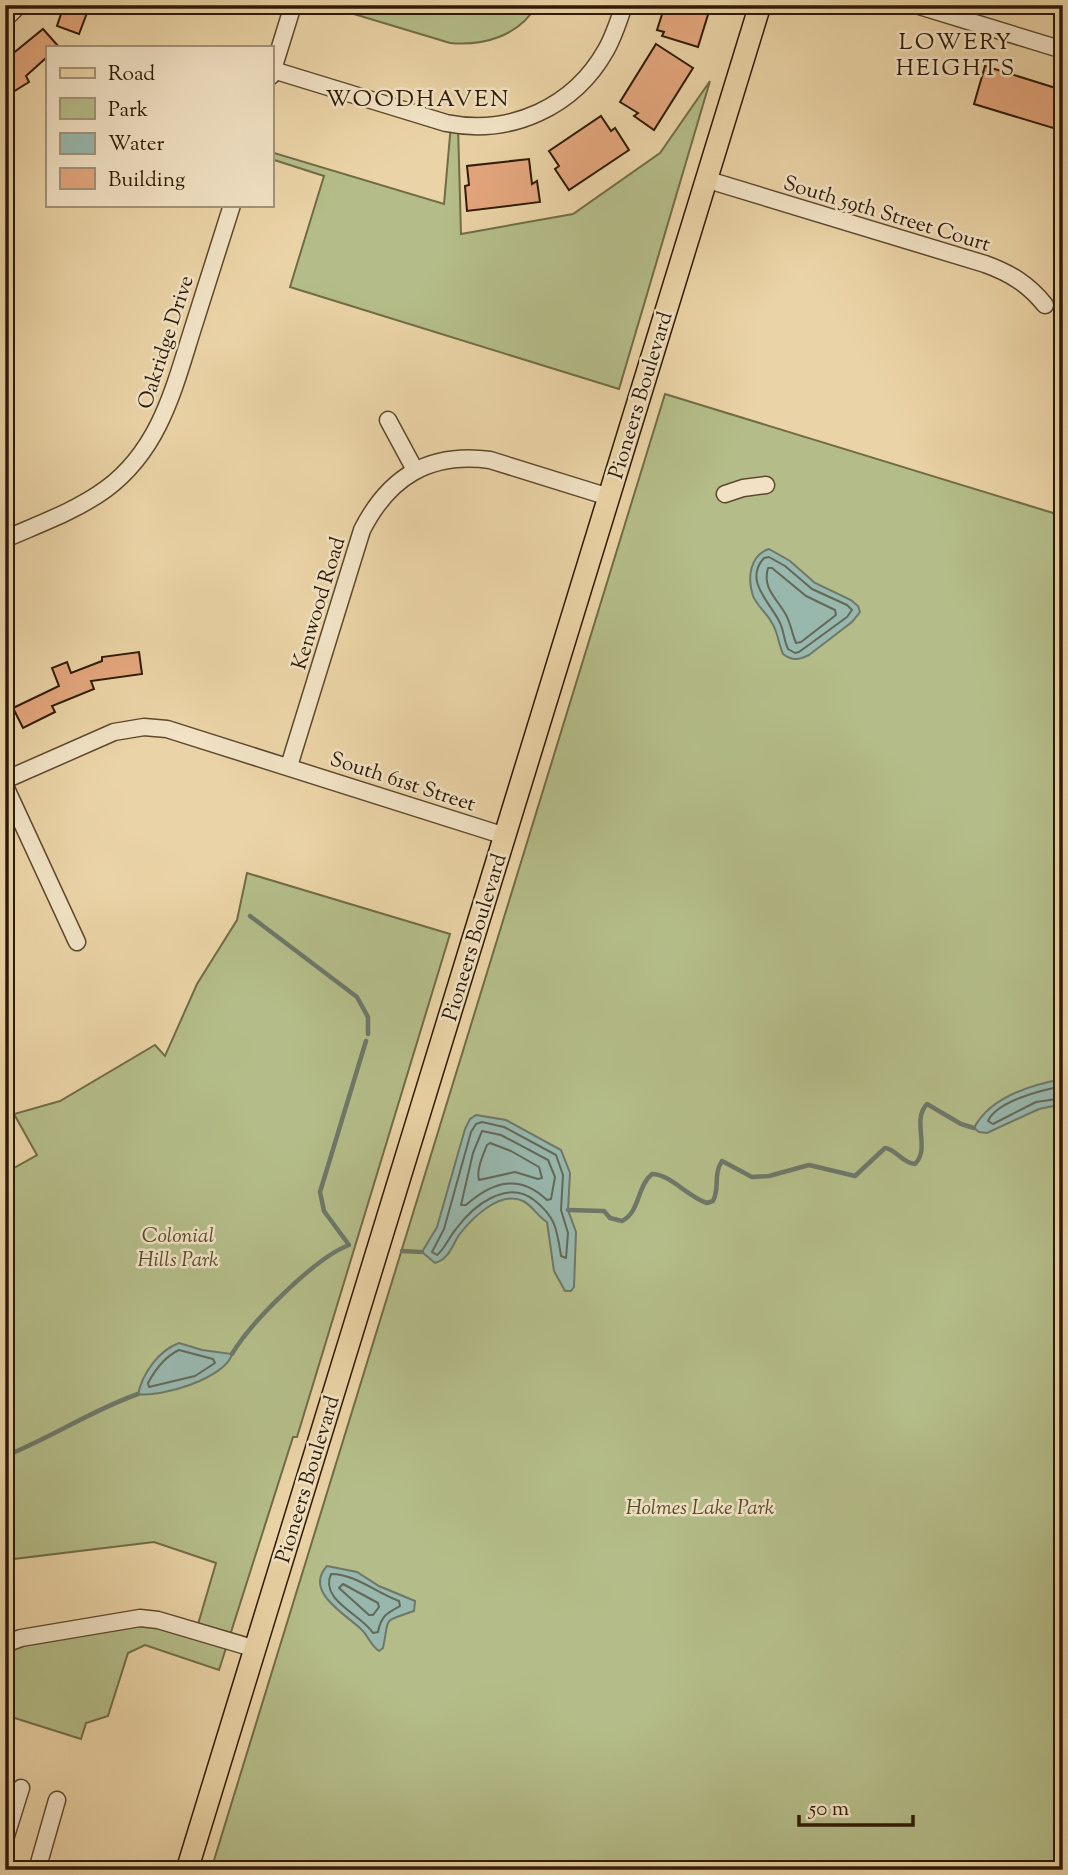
<svg xmlns="http://www.w3.org/2000/svg" width="1068" height="1875" font-family="'Sorts Mill Goudy',serif">
<rect width="100%" height="100%" fill="#ead3a6"/>
<filter id="stains"><feTurbulence type="fractalNoise" baseFrequency=".00286" numOctaves="4"/><feColorMatrix values="0 0 0 0 .2 0 0 0 0 .09 0 0 0 0 .02 0 0 0 .5 -.17"/></filter>
<radialGradient id="worn" r=".72"><stop offset=".6" stop-color="#630" stop-opacity="0"/><stop offset="1" stop-color="#630" stop-opacity=".3"/></radialGradient>
<g fill="#b4bd89" stroke="#716c46" stroke-width="2">
<path d="M324,5H366L373,7L374,5H537C519,36 484,46 450,43Z"/>
<path d="M710,81L619,389L290,287L324,176L271,159V152L444,204L451,124L458,125L461,234L573,214L660,153Z"/>
<path d="M665,394L1063,516V1870H211Z"/>
<path d="M247,873L450,934L297,1437H293L219,1670L145,1645L128,1653L108,1716L86,1723L81,1739L5,1715V1645L127,1619L196,1631L216,1563L154,1542L5,1560V1173L37,1155L14,1114L60,1101L155,1045L165,1056L197,984L237,920Z"/>
</g>
<g fill="#98b7ad" stroke="#6e7869" stroke-width="2">
<path d="M769,549L790,561L815,583L851,600L858,606L860,612L852,622L809,655C799,660 792,661 783,654C778,643 778,632 772,623C767,613 757,606 753,596C747,578 750,555 769,549Z"/>
<path d="M1063,1079V1104L1039,1109L987,1133L979,1132L974,1128C990,1097 1030,1085 1063,1079Z"/>
<path d="M476,1115L506,1120L561,1150L570,1173L568,1210L576,1232L574,1287L571,1291H565L554,1271L547,1222C538,1217 533,1206 523,1201C500,1190 472,1218 459,1235C452,1246 449,1259 435,1263L422,1252L437,1227L465,1129L470,1119Z"/>
<path d="M179,1343L202,1350L232,1354C226,1378 160,1398 138,1394C143,1373 158,1351 179,1343Z"/>
<path d="M327,1566L357,1572L379,1586L415,1601L414,1611C381,1623 390,1615 383,1648L379,1651C370,1645 369,1637 362,1630C347,1615 303,1592 327,1566Z"/>
</g>
<g fill="none" stroke-linecap="round" stroke-linejoin="round">
<g stroke="#636858" stroke-width="2">
<path d="M769,557L785,566L812,589L847,605L852,610L847,617L799,652L795,653L788,649C784,641 784,631 780,623C771,603 743,581 764,558Z"/>
<path d="M768,568H772L806,596L835,610L836,615L801,642L796,643C792,634 791,624 786,615C777,598 762,589 768,568Z"/>
<path d="M1063,1086C1042,1090 997,1101 988,1121L993,1124L1036,1102L1063,1098"/>
<path d="M482,1122L504,1127L556,1155L563,1175L561,1210L568,1233L566,1258L561,1256C557,1230 556,1217 534,1200C506,1179 473,1206 456,1229C449,1237 445,1249 437,1255L432,1252L444,1229L471,1132L476,1124Z"/>
<path d="M482,1131L501,1135L548,1160L555,1177L551,1199L547,1200C519,1173 492,1182 466,1205H461L473,1153Z"/>
<path d="M490,1143L511,1151L539,1167L542,1178L538,1179L515,1172L479,1180C476,1170 483,1155 487,1145Z"/>
<path d="M179,1350L213,1359L215,1363L195,1376L149,1387L148,1383C155,1370 166,1356 179,1350Z"/>
<path d="M331,1574C356,1574 376,1593 399,1601L400,1606C387,1613 381,1616 378,1632L373,1633C362,1615 319,1600 331,1574Z"/>
<path d="M343,1584L378,1603L379,1607L373,1615H369L339,1588Z"/>
</g>
<g stroke="#6e7869" stroke-width="4.5">
<path d="M250,916L357,997L368,1017V1034"/>
<path d="M568,1210L604,1211L610,1218L622,1221C640,1212 637,1186 652,1174C670,1174 688,1197 707,1203L713,1201C720,1188 713,1174 722,1161L752,1177L769,1176L809,1165L855,1176L885,1148C896,1149 902,1163 915,1164C931,1148 911,1121 927,1104L961,1124L974,1128"/>
<path d="M402,1251L422,1252"/>
<path d="M232,1354C251,1322 315,1258 349,1245L324,1211L320,1192L366,1041"/>
<path d="M5,1456C51,1438 92,1410 138,1394"/>
</g>
</g>
<g fill="#e4a67d" stroke="#2e1a04" stroke-width="2">
<path d="M64,5H90L79,34L57,26Z"/>
<path d="M665,5H711L698,47L662,36L664,32L657,30Z"/>
<path d="M43,29L59,47H47V57L26,76L29,82L5,97V60Z"/>
<path d="M656,44L693,68L654,130L634,116L638,113L620,102Z"/>
<path d="M985,66L1062,90L1058,102L1063,104V131L974,104Z"/>
<path d="M601,116L611,131L615,128L629,150L569,190L555,169L559,166L549,151Z"/>
<path d="M529,159L532,184L537,181L540,202L467,211L465,186L469,185L467,166Z"/>
<path d="M139,652L142,674L91,681L94,689L52,706L55,712L23,728L13,708L59,686L52,668L67,662L71,673L102,661V657Z"/>
</g>
<g fill="none" stroke-linecap="round" stroke-linejoin="round">
<defs>
<g id="minor">
<path d="M916,5L1063,50"/>
<path d="M5,19L19,5"/>
<path d="M273,70L446,123C511,136 574,107 606,50C614,36 619,20 624,5"/>
<path d="M271,76L293,5"/>
<path d="M705,179L985,264C1010,273 1028,284 1045,305"/>
<path d="M388,420L415,470"/>
<path d="M725,494L743,488L766,485"/>
<path d="M5,539C39,524 76,511 106,489C160,449 174,388 193,328C206,287 219,246 232,205"/>
<path d="M289,766L362,530C389,477 429,452 490,460L609,497"/>
<path d="M5,780L114,732L144,727L167,729L505,836"/>
<path d="M5,786L77,942"/>
<path d="M5,1644L21,1638L140,1618L158,1620L256,1649"/>
<path d="M5,1839L21,1788"/>
<path d="M37,1870L57,1800"/>
</g>
<path id="major" d="M187,1870L760,5"/>
</defs>
<use href="#minor" stroke="#5d482c" stroke-width="19"/>
<use href="#major" stroke="#2e1a04" stroke-width="24"/>
<use href="#minor" stroke="#f1e2c5" stroke-width="16"/>
<use href="#major" stroke="#ead3a6" stroke-width="21"/>
</g>
<g text-anchor="middle" stroke-width="5" stroke-linejoin="round" paint-order="stroke">
<g font-size="21" fill="#2e1a04" stroke="#f1e2c5">
<text transform="translate(887 213) rotate(17)" y="7">South 59th Street Court</text>
<text transform="translate(165 342) rotate(-72)" y="7">Oakridge Drive</text>
<text transform="translate(640 395) rotate(-73)" y="7">Pioneers Boulevard</text>
<text transform="translate(318 603) rotate(-73)" y="7">Kenwood Road</text>
<text transform="translate(403 781) rotate(18)" y="7">South 61st Street</text>
<text transform="translate(474 937) rotate(-73)" y="7">Pioneers Boulevard</text>
<text transform="translate(307 1479) rotate(-73)" y="7">Pioneers Boulevard</text>
</g>
<g font-size="21" font-style="italic" fill="#564b2c" stroke="#f1e2c5">
<text x="178" y="1242">Colonial<tspan x="178" dy="24">Hills Park</tspan></text>
<text x="700" y="1514">Holmes Lake Park</text>
</g>
<g font-size="23" letter-spacing="2" fill="#2e1a04" stroke="#f1e2c5">
<text x="956" y="49">LOWERY<tspan x="956" dy="26">HEIGHTS</tspan></text>
<text x="418" y="106">WOODHAVEN</text>
</g>
</g>
<rect width="1068" height="1875" fill="none" stroke="#ead3a6" stroke-width="28"/>
<rect x="7" y="7" width="1054" height="1861" fill="none" stroke="#2e1a04" stroke-width="3.5"/>
<rect x="14" y="14" width="1040" height="1847" fill="none" stroke="#2e1a04" stroke-width="2"/>
<rect x="46" y="46" width="228" height="161" fill="#f1e2c5" stroke="#a39278" stroke-width="2"/>
<rect x="60" y="68" width="35" height="10" fill="#ead3a6" stroke="#a39278" stroke-width="2"/>
<text x="108" y="80" font-size="21" fill="#2e1a04">Road</text>
<rect x="60" y="98" width="35" height="21" fill="#b4bd89" stroke="#a39278" stroke-width="2"/>
<text x="108" y="116" font-size="21" fill="#2e1a04">Park</text>
<rect x="60" y="133" width="35" height="21" fill="#98b7ad" stroke="#a39278" stroke-width="2"/>
<text x="108" y="150" font-size="21" fill="#2e1a04">Water</text>
<rect x="60" y="168" width="35" height="21" fill="#e4a67d" stroke="#a39278" stroke-width="2"/>
<text x="108" y="186" font-size="21" fill="#2e1a04">Building</text>
<path d="M799 1815v10h114v-10" fill="none" stroke="#2e1a04" stroke-width="3.5"/>
<text x="809" y="1815" font-size="21" fill="#2e1a04" stroke="#f1e2c5" stroke-width="5" paint-order="stroke">50 m</text>
<rect width="100%" height="100%" filter="url(#stains)"/>
<rect width="100%" height="100%" fill="url(#worn)"/>
</svg>
